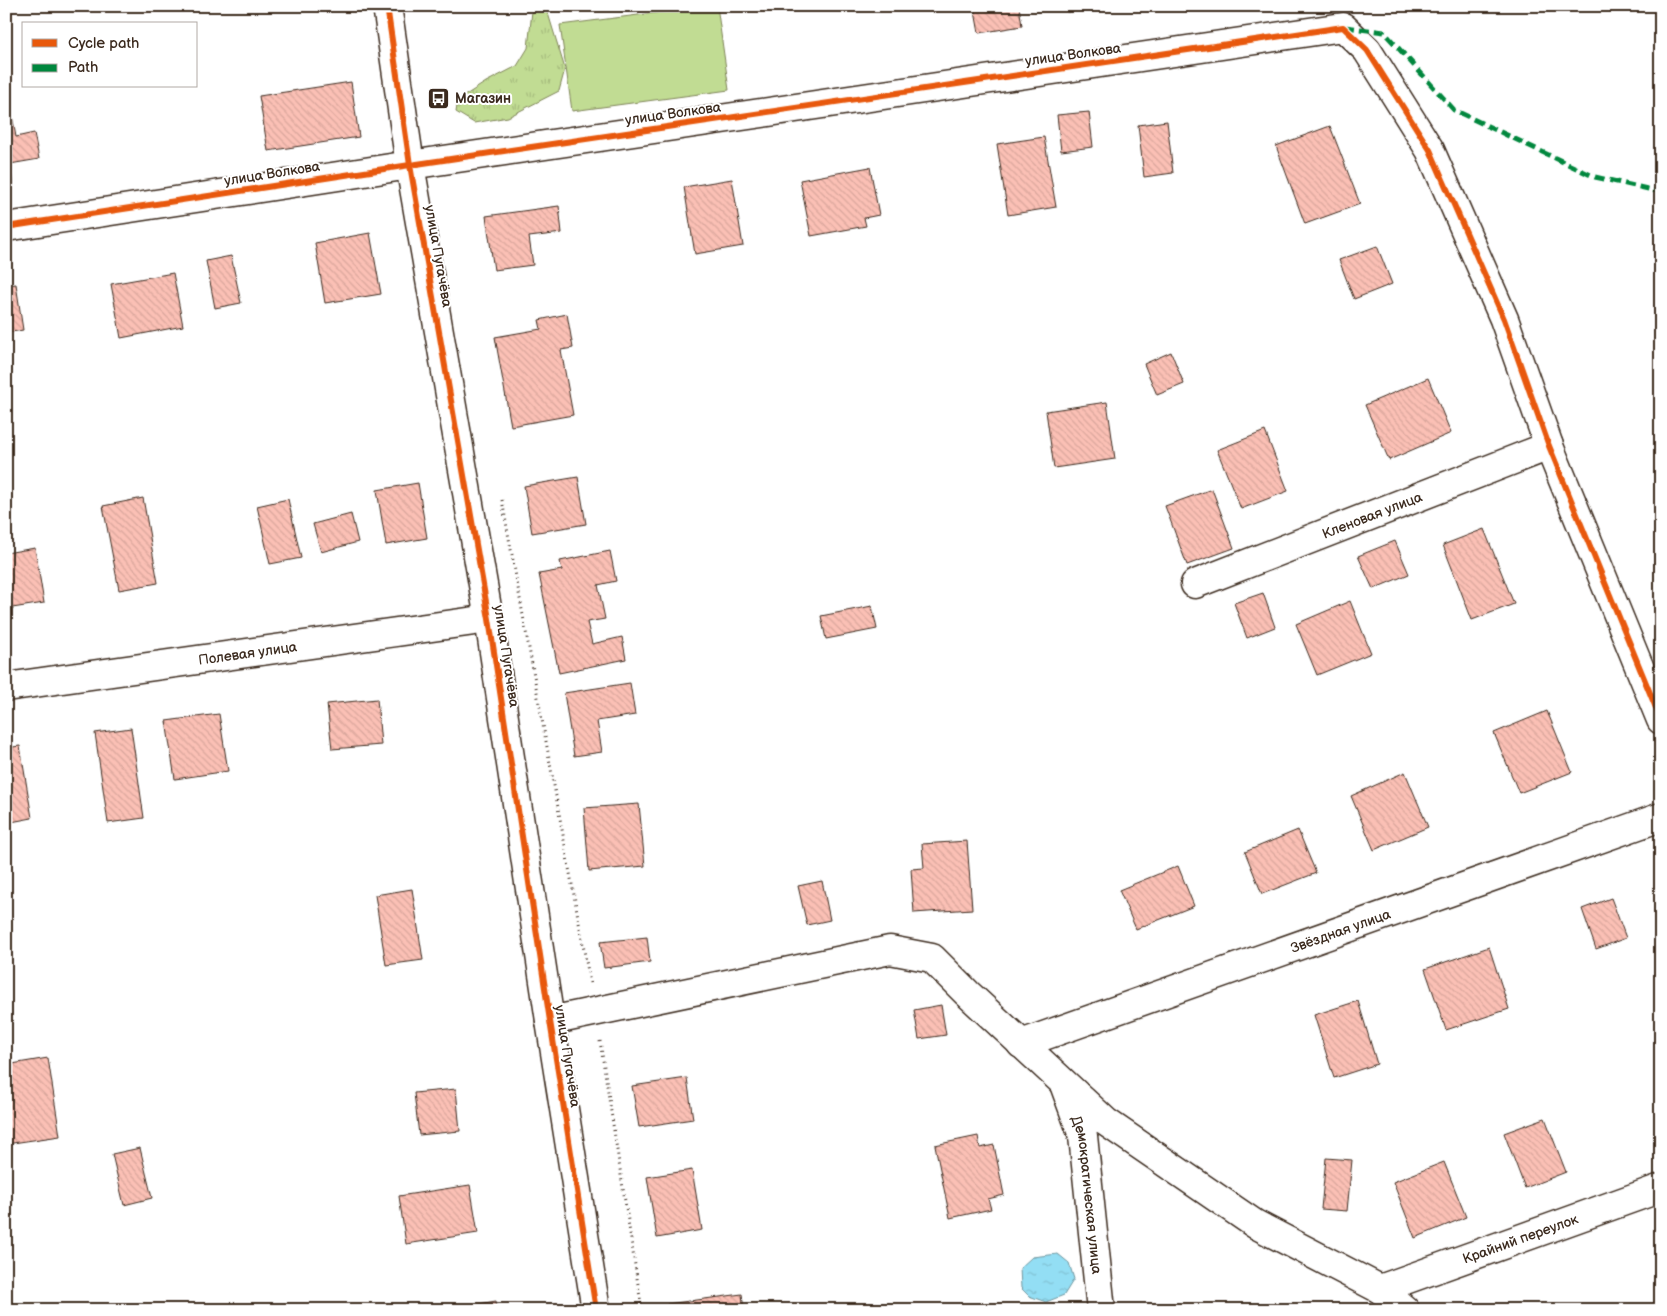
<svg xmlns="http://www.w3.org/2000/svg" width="1667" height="1316" font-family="'Balsamiq Sans',sans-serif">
<defs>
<pattern id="grass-tufts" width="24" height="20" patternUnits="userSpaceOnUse" patternTransform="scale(1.25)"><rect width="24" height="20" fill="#c1dc93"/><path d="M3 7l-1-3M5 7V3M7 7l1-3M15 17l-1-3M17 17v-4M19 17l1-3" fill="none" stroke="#a7bd7e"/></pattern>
<pattern id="water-ripples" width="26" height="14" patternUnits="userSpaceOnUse" patternTransform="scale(1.25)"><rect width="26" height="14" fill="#93def4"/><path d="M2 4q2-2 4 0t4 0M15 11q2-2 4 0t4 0" fill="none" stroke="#80bfd1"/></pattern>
<pattern id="building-back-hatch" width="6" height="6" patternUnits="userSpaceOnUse" patternTransform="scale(1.25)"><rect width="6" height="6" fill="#fbc0b5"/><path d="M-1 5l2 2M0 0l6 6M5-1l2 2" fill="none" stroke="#d8a59b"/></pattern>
</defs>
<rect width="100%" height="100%" fill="#fff"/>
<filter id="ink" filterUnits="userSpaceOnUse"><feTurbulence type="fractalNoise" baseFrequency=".02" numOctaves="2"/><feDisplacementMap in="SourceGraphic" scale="10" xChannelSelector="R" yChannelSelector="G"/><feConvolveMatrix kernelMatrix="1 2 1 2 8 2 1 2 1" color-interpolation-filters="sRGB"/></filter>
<g filter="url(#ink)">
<path fill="url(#grass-tufts)" stroke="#7e8358" d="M547,10L565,69L559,91L508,117L474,123L456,112L458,100L486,82L517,66L528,48L532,11Z"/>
<path fill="#c1dc93" stroke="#7e8358" d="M709,6H717L729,90L572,111L560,25Z"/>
<path fill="url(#water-ripples)" stroke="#70969e" d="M1058,1254L1069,1263L1074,1279L1064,1295L1046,1302L1029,1296L1021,1288L1020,1268L1032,1257Z"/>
<g fill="url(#building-back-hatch)" stroke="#3b2a1e">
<path d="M974,6H1019L1022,26L979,33Z"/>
<path d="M1066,6H1096L1067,12Z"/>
<path d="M351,82L359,137L268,151L259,96Z"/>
<path d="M1089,112L1093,147L1061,151L1057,115Z"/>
<path d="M12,115L16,137L34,133L39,159L10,164L13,186L6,187V116Z"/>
<path d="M1167,121L1173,173L1144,177L1138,125Z"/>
<path d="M1330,126L1360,204L1305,224L1276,146Z"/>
<path d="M1044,137L1056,207L1008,215L997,144Z"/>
<path d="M870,167L879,215L864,218L866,226L811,236L800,180Z"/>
<path d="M732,179L743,246L695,254L684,187Z"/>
<path d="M559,206L562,233L529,237L533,265L494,270L486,216Z"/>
<path d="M370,233L381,294L325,303L315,243Z"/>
<path d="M1377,246L1392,284L1354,299L1339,260Z"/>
<path d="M231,256L241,303L215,308L206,261Z"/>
<path d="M173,273L183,326L121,338L111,284Z"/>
<path d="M16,284L23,330L6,333V285Z"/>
<path d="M567,314L573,348L561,350L573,415L511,426L495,337L541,329L539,320Z"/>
<path d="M1171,352L1184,384L1157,395L1144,364Z"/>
<path d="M1428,378L1451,433L1389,460L1365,405Z"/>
<path d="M1107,402L1115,459L1054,468L1046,411Z"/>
<path d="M1265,431L1288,491L1241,509L1217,450Z"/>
<path d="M578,477L586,524L532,533L524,486Z"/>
<path d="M418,483L427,538L386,545L377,490Z"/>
<path d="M1212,489L1234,548L1187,565L1165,506Z"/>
<path d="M143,498L158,583L119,590L103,506Z"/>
<path d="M288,499L301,558L270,564L257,506Z"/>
<path d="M351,514L358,542L321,552L313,524Z"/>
<path d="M1484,529L1514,604L1472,620L1443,545Z"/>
<path d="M1395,541L1409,574L1373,589L1358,556Z"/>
<path d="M35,548L44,603L6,609V553Z"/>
<path d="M610,551L616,581L598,585L605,619L587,622L592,644L622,637L626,659L559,673L539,574L562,570L560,561Z"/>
<path d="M1263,593L1275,627L1247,638L1234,603Z"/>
<path d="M1350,601L1371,653L1317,675L1296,624Z"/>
<path d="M872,606L877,629L826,639L821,616Z"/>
<path d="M630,683L635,715L597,721L602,752L574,756L564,693Z"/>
<path d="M377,699L381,745L332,749L327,704Z"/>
<path d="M1547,711L1572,772L1519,793L1494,733Z"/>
<path d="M219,714L228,771L175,779L166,721Z"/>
<path d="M131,728L144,818L108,823L95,733Z"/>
<path d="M20,746L32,818L6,823V748Z"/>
<path d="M1405,772L1428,827L1374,850L1351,796Z"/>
<path d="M639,804L645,866L589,871L584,808Z"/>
<path d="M1298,830L1316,873L1262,894L1245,852Z"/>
<path d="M967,841L972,909L914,913L911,869L924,868L922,844Z"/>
<path d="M1178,866L1194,906L1136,929L1119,890Z"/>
<path d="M822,881L830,920L807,925L798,886Z"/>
<path d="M412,889L423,960L386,965L375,895Z"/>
<path d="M1611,898L1626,938L1596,949L1582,909Z"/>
<path d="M647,937L650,962L604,968L600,942Z"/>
<path d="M1489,947L1509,1009L1446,1030L1425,969Z"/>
<path d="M1358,1001L1377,1064L1334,1078L1314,1015Z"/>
<path d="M941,1005L946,1035L919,1039L914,1010Z"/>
<path d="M48,1058L60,1136L6,1144V1065Z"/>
<path d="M687,1078L693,1119L639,1127L632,1086Z"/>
<path d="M456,1089L460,1131L419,1135L414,1093Z"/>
<path d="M1545,1118L1566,1172L1525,1188L1504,1133Z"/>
<path d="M978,1136L980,1148L994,1145L1004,1195L988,1199L991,1209L950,1218L935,1145Z"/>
<path d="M140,1148L152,1198L124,1205L112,1154Z"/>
<path d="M1326,1158L1352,1160L1347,1211L1321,1209Z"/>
<path d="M1444,1162L1466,1217L1415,1238L1393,1182Z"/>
<path d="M692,1170L702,1230L657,1238L647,1177Z"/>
<path d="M470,1185L478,1233L406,1244L399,1196Z"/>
<path d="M742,1294L744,1310H668L667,1304Z"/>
<path d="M496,1301L497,1310H444Z"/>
</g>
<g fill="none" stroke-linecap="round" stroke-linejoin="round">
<defs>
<g id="street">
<path d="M6,227L410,165L1343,27L1367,50L1430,150L1504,319L1549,446L1661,720"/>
<path id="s1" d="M1195,584L1549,446"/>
<path id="s2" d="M6,687L489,619"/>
<path d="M550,1021L890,950L932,958L967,993L1106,1122L1255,1224L1380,1289L1405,1310"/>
<path id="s3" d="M1021,1044L1661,817"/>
<path id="s4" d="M1065,1087L1083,1136L1101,1310"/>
<path id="s5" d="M1380,1289L1661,1188"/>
</g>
<path id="secondary" d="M387,6L410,165L489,619L550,1021L596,1310"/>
</defs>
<use href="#street" stroke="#3b2a1e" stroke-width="31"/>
<use href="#secondary" stroke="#3b2a1e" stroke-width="31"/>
<g stroke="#3b2a1e" stroke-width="3" stroke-dasharray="1 4" stroke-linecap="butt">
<path d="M502,500L590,983"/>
<path d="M600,1041L642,1310"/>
</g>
<use href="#street" stroke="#fff" stroke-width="28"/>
<use href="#secondary" stroke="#fff" stroke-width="28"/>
<path stroke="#00873e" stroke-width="5" stroke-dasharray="10 5" stroke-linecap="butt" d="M1345,27L1384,32L1454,110L1595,177L1661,192"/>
<defs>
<g id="cycleway">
<path d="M387,6L410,165L489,619L550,1021L596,1310"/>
<path d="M6,227L410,165L1343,27L1367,50L1430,150L1504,319L1549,446L1661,720"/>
</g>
</defs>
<use href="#cycleway" stroke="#fff" stroke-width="9"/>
<use href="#cycleway" stroke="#e8590c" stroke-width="6"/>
</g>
</g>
<defs>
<symbol id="bus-square" viewBox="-11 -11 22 22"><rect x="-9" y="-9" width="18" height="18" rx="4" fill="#3b2a1e" stroke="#fff"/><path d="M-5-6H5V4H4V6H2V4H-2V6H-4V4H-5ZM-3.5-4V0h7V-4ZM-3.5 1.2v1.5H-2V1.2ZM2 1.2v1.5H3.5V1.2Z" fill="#fff"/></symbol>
</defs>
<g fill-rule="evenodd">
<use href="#bus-square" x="426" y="86" width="25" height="25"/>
</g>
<g text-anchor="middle" stroke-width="4" stroke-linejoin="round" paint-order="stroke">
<g font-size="14" fill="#3b2a1e" stroke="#fff">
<text transform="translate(1073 54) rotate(-8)" y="5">улица Волкова</text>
<text transform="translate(673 113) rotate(-8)" y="5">улица Волкова</text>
<text transform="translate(272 173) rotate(-9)" y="5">улица Волкова</text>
<text transform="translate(439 256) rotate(80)" y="5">улица Пугачёва</text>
<text dy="5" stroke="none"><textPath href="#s1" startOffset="190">Кленовая улица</textPath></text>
<text dy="5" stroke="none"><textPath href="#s2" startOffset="244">Полевая улица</textPath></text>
<text transform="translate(507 656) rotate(81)" y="5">улица Пугачёва</text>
<text dy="5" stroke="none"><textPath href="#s3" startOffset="339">Звёздная улица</textPath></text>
<text transform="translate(568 1056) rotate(81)" y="5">улица Пугачёва</text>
<text dy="5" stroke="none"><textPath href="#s4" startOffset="111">Демократическая улица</textPath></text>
<text dy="5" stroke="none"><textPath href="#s5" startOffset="149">Крайний переулок</textPath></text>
</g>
<g font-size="14" font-weight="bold" fill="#3b2a1e" stroke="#fff" text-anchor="start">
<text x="455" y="103">Магазин</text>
</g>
</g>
<rect width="1667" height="1316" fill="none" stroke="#fff" stroke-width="25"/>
<rect x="12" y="12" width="1642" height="1291" fill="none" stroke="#3b2a1e" stroke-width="2" filter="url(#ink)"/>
<rect x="22" y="22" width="175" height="65" fill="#ffffff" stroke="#b1aaa5"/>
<rect x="32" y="39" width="25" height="8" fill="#e8590c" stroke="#b1aaa5"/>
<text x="68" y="48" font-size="15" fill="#3b2a1e">Cycle path</text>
<rect x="32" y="64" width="25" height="8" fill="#00873e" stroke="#b1aaa5"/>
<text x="68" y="72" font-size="15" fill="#3b2a1e">Path</text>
</svg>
